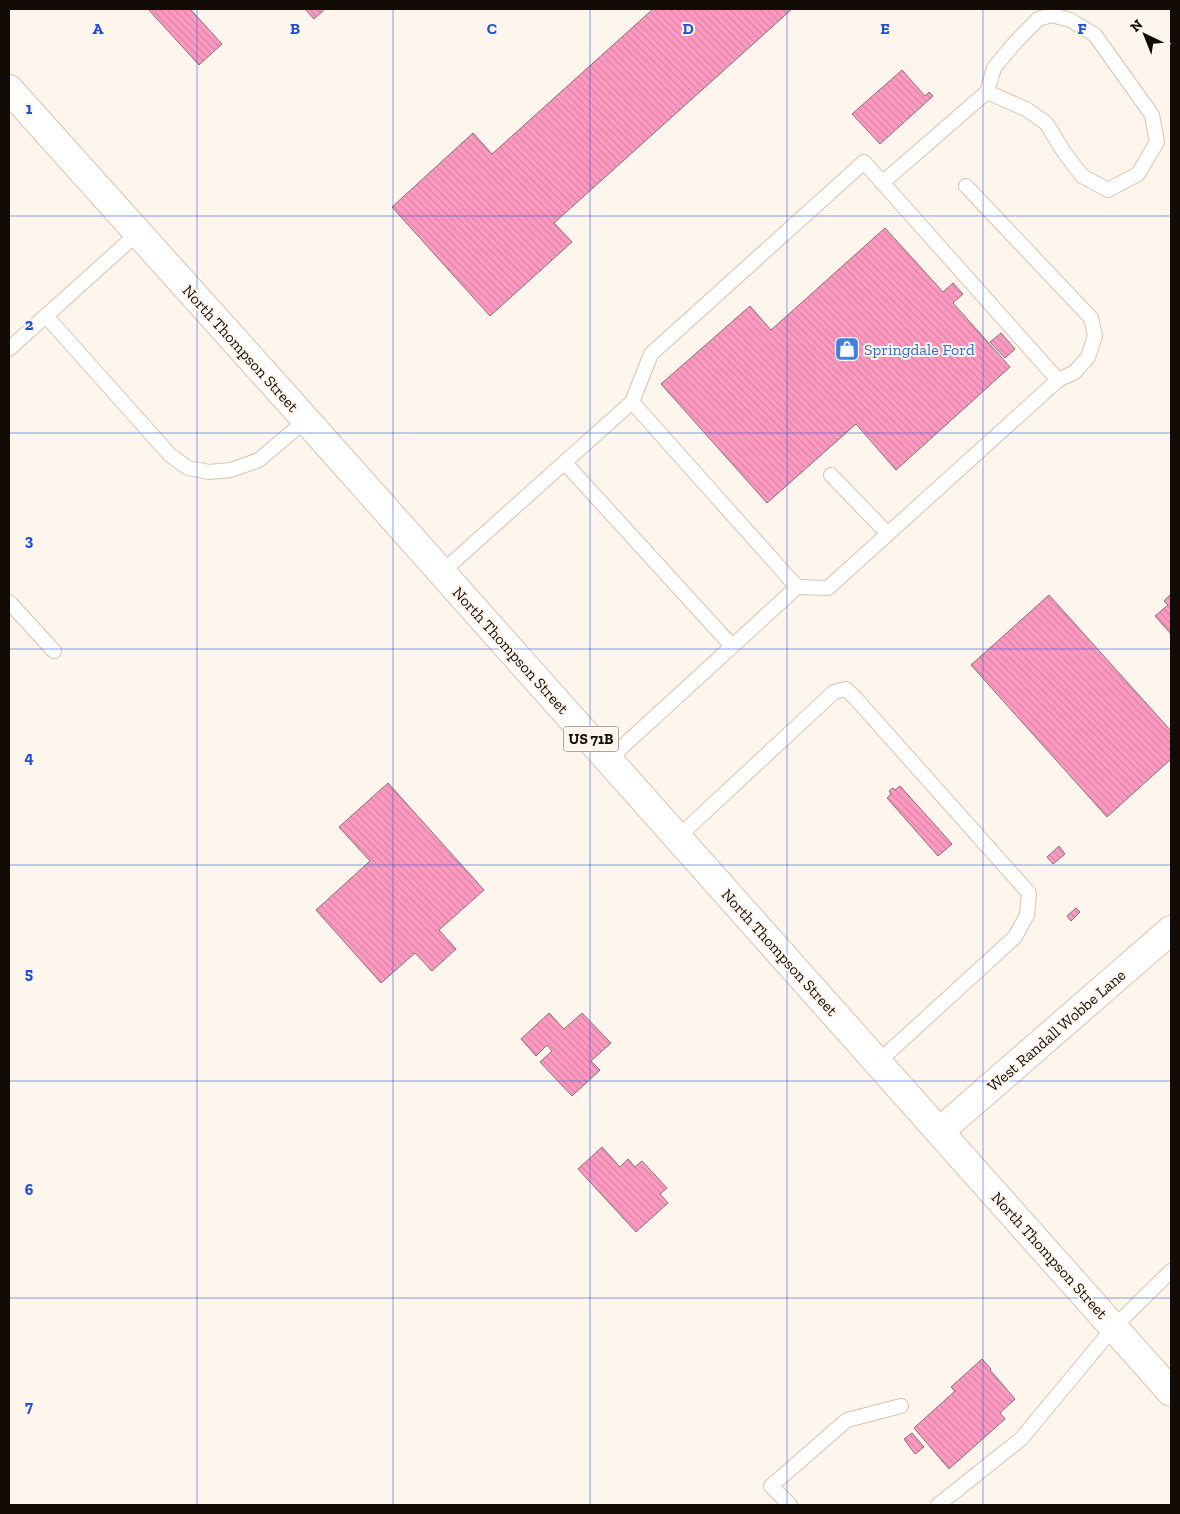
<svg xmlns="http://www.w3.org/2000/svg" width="1180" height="1514" font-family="'Zilla Slab',serif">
<defs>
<pattern id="building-back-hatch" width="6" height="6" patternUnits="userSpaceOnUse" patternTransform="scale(1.25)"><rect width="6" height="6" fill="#fe9ac1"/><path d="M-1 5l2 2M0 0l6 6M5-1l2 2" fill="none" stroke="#d984a4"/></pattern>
</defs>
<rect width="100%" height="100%" fill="#fef5ed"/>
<g fill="url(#building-back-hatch)" stroke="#897078">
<path d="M148,9H190L222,44L199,65Z"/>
<path d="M305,9H325L314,19Z"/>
<path d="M653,9H792L554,223L572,242L490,316L392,207L473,133L492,154Z"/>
<path d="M902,70L925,96L929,92L933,96L880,144L852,114Z"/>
<path d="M885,228L943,292L953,283L963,294L953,303L1010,367L896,470L856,424L767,503L661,384L750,306L771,330Z"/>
<path d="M1001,333L1015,349L1005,358L990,342Z"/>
<path d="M1171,594V634L1155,616L1168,605L1164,601Z"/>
<path d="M1049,595L1171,731V759L1107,817L971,665Z"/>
<path d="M388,783L484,890L439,930L456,949L432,971L415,953L381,983L316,910L370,861L339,827Z"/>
<path d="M900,786L952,844L938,856L887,798L891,794L889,791L893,788L895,790Z"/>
<path d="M1059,846L1065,854L1053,864L1047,857Z"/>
<path d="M1076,908L1080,912L1071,921L1067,916Z"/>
<path d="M549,1013L564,1029L582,1013L611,1043L591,1061L600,1070L572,1096L540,1062L552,1051L547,1045L536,1056L521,1039Z"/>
<path d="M602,1147L620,1167L628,1159L635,1167L642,1161L667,1188L660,1194L668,1203L636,1232L578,1169Z"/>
<path d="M982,1359L991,1369L990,1370L1015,1399L1000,1413L1005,1419L949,1469L914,1428L955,1391L951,1387Z"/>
<path d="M912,1433L924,1447L915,1454L904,1439Z"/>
</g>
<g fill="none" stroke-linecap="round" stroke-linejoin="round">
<defs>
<g id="service">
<path d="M882,183L987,92L994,68L1012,46L1038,19L1052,15L1070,20L1095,35L1152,115L1157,142L1138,174L1108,190L1082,176L1064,152L1046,123L1026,109L987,92"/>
<path d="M966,186L1091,318L1095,336L1088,357L1075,372L1058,380"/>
<path d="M46,316L170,455L188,468L209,472L231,470L259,460L306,420"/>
<path d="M9,349L138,233"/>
<path d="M632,402L651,354L864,162L1058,380L828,588L797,587"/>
<path d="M565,463L732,646"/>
<path d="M831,475L888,534"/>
<path d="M442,572L632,402L797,587L609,759"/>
<path d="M9,602L54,651"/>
<path d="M678,837L834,692L846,689L857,700L1029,893L1027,915L1015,937L878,1062"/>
<path d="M790,1505L771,1486L847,1420L901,1406"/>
<path d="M938,1505L1021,1439L1114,1327L1171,1271"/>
</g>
<path id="tertiary" d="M940,1131L1171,930"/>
<path id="primary" d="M9,89L306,420L1171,1392"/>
</defs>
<use href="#service" stroke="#d8c3b1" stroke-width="16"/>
<use href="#tertiary" stroke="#d8c3b1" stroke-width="30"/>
<use href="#primary" stroke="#d8c3b1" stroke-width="30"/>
<use href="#service" stroke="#fff" stroke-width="14"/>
<use href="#tertiary" stroke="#fff" stroke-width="28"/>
<use href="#primary" stroke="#fff" stroke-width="28"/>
</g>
<path fill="none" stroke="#1d4ed8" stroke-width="1" stroke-opacity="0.55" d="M197,9V1505M393,9V1505M590,9V1505M787,9V1505M983,9V1505M9,216H1171M9,433H1171M9,649H1171M9,865H1171M9,1081H1171M9,1298H1171"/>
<defs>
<symbol id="shop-square" viewBox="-11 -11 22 22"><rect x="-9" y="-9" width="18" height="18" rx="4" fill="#3f7fe0" stroke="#fef5ed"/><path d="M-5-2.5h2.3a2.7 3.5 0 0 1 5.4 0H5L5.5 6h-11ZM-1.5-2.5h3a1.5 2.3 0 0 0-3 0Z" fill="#fff"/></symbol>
</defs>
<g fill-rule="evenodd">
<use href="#shop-square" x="833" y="335" width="28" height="28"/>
</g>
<g text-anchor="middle" stroke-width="4" stroke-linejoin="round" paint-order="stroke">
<rect fill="#fef5ed" stroke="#5a524b" stroke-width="1" x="563.5" y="726.5" width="55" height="25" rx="4"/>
<g font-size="15" font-weight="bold" fill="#130c06">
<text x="591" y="744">US 71B</text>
</g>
<g font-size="16" fill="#130c06" stroke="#fef5ed">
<text transform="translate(241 348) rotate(48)" y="6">North Thompson Street</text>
<text transform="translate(511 650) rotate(48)" y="6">North Thompson Street</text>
<text transform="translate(780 952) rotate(48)" y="6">North Thompson Street</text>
<text transform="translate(1056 1030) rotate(-41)" y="6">West Randall Wobbe Lane</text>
<text transform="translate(1050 1255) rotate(48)" y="6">North Thompson Street</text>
</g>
<g font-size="16" fill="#366cbe" stroke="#fef5ed" text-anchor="start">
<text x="864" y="355">Springdale Ford</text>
</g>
</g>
<g font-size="16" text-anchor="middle" font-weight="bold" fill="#1d4ed8" stroke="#fef5ed" stroke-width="4" stroke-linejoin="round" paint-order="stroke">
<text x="98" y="34">A</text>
<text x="295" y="34">B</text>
<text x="492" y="34">C</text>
<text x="688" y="34">D</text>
<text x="885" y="34">E</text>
<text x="1082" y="34">F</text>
<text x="29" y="114">1</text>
<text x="29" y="330">2</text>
<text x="29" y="546">3</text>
<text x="29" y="763">4</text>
<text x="29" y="979">5</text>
<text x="29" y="1195">6</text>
<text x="29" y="1412">7</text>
</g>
<rect width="1180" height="1514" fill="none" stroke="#130c06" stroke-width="20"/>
<g transform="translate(1145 35) rotate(317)" stroke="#fef5ed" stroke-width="4" paint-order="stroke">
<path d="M0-4L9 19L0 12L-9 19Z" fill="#130c06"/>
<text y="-8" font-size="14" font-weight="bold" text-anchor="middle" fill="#130c06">N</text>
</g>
</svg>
